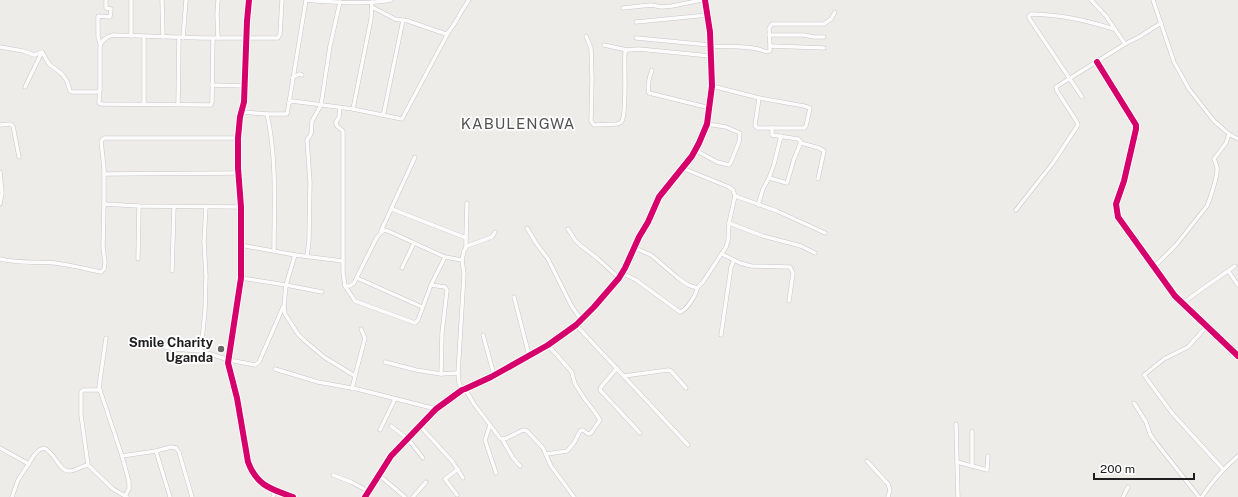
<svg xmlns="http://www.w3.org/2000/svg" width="1238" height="497" font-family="'Public Sans',sans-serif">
<rect width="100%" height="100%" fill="#eeece8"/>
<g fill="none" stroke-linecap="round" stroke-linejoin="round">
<defs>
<g id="minor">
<path d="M131,0V36"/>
<path d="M162,0L163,37"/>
<path d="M249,0L247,21L244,102L240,117L238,138V168L241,207V278L228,363L237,398L248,462C257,486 271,489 293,497"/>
<path d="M305,0C332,2 365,5 391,0"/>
<path d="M1091,0L1106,16L1125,44"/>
<path d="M1153,0L1174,62L1189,89L1214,121L1229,134L1238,139"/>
<path d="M372,7L395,19L408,21L446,34C453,30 462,8 469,0"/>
<path d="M623,8L651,5L662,7L672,6L702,0"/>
<path d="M636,22L708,15"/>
<path d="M769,35H804L814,37H824"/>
<path d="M144,36V104"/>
<path d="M586,36L591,48L592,79L591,121L594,125L617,124C620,123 620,124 622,121C627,112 624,66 625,52L627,50L639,49L710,56"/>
<path d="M183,38L186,0"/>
<path d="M213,38L212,102L211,105L102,104L99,103L100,86V47C101,41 107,36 113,35L202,38H278L280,34L282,0"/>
<path d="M218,38L217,15L218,0"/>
<path d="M636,38L710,45"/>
<path d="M100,44L98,36V16L110,17L111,9L106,8V0"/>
<path d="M604,45L627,50"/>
<path d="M770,46L769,28L772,24H824L831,19L835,12"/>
<path d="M0,47L23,51L34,55L42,52L49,64L62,74L67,81L70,91L72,92H97L100,90"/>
<path d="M711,49L712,46C727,47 743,46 758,49C762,50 766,53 770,51V46H771L824,48"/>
<path d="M1097,62L1136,125V129L1124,181L1116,204L1118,217L1175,296L1238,356"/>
<path d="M652,70C649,77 647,87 649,93L710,108"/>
<path d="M292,78L299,74L302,75"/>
<path d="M212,85L244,86"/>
<path d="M712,86L759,98L804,106L810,108L806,126L804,128H772"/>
<path d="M25,87L42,52"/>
<path d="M1082,97L1029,18V16L1031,14C1063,15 1084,20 1114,29"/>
<path d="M289,103L306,0"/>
<path d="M178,104L179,37"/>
<path d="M353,109L371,19L372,2"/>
<path d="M242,112L267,114H287L289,103L292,101L353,109L382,115L384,112L403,20"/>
<path d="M267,114C277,158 274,206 274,250"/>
<path d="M382,115L402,119L448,33"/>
<path d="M0,125L10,124L13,126L19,157"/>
<path d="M801,143L819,148L824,151L818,179"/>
<path d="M695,150L717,162L729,165L731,162L739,142L740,133L726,127L707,124"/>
<path d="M0,172L2,193L0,204"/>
<path d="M104,174L238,173"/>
<path d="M769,178L774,164L781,136"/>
<path d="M735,196L777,211L825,233"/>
<path d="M104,204V168L101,141L104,138H238"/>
<path d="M758,205L763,189L769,178L787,183L794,159L801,142L798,139L772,135V128H758L755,126L759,98"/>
<path d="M392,209L466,238V247"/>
<path d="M1016,210L1053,163L1078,125L1077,122L1057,91L1056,87L1125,44L1139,37L1161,23"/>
<path d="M729,223L763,236L801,246L815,253"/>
<path d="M527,228L536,243L548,259L571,305L581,320"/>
<path d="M568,229L575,240L580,245L597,258L619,278"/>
<path d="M381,231L415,157"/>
<path d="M466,238L467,203"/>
<path d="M240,245L295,255L343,261V131L337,126L336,124V122L339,117L340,108"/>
<path d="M635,248L651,255L678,278L688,285L697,288L703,282L726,247L728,241L729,223L735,196L733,190L729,187L682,168"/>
<path d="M722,254L740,263L751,266L790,267L793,273L789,301"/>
<path d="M295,255L286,285L322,292"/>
<path d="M307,256L309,240L310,182L307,140L311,134L312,121L321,105L330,46L340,2"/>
<path d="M0,259C18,264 37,261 55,263C71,265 86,269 101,272L104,269L105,263L103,247L104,204L139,206L241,207"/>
<path d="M138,259L139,206"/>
<path d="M343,261V272L345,286L355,301L415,323L418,320L431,285L445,257"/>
<path d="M1154,267L1176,245L1207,206C1210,199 1218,175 1217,168C1217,165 1215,162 1214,159L1226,143L1229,134"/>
<path d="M402,268L414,243"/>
<path d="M172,271L174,207"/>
<path d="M1229,272L1238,285"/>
<path d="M622,273L636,280L680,312C686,311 697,294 697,288"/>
<path d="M241,278L286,285L284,306L285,314L298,334L305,341L324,357L355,376L352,389"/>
<path d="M357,278L422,307"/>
<path d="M431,285L445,287L447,290L442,333L441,374L458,373"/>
<path d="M345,286H350L354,283L377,237L384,230L388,231L445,257L462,260"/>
<path d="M514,297L529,355"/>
<path d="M1183,303L1202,289L1235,266"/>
<path d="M576,325L688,445"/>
<path d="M1206,327L1188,347L1164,359L1144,375L1172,413L1223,469"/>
<path d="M483,335L494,375"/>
<path d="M721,335L731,267L734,260"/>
<path d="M106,338L99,387L122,456L156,451L171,447L176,448L179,452L192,497"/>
<path d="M161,346L173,349L201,351L229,360L255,365L259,362L283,307"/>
<path d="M201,351L205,310L206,276L204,242L206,206"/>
<path d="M385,362L416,370L441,374"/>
<path d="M617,368L601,387L600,390L640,433"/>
<path d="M275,369L318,382L357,389L436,409"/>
<path d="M355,376L365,338L361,329"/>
<path d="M624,376L668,370L671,371L686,388"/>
<path d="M465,389L474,404L500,438L504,439L507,438L523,430L527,431L543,448L551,466L574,497"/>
<path d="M462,390L459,383L458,373L464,274L462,260L464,251L467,246L492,237L495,232"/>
<path d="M1134,403L1146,422L1150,434L1154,440L1199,497"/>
<path d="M956,424L958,497"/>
<path d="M490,425L485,440L496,473"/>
<path d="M391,426L408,439L423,458"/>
<path d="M420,426L452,461L463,478"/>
<path d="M380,430L395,399"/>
<path d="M502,439L513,458L520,466"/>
<path d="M0,448L29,464"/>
<path d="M156,451L170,497"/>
<path d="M547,454L567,451L574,443L580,431L583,430L588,434L591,433L600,420L594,411L584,398L575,384L572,373L570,370L548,345"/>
<path d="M122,456L129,482V489L125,496"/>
<path d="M867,461L888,484L890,490L888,497"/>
<path d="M957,462L987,470L988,456"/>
<path d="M88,465L81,415V392L83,390H100"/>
<path d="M972,466V431"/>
<path d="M333,475L351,482L368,491"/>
<path d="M379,475L405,497"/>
<path d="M457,495L445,479L458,469"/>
<path d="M12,497L18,480L35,454L39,450L44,448C55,453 60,472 69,471C76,471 81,466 88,465L113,489L127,497"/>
<path d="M273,497L274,490"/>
<path d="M413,497L426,482"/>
<path d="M1123,497L1128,487"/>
<path d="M1202,497C1212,481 1224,468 1238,456"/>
</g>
<path id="tertiary" d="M365,497L391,456L436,409L462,390L465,389L491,377L548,345L576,325L594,307L619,278L625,268L639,237L648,222L659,197L692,156L699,143L707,124L712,86L710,32L705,0"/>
</defs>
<use href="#minor" stroke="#c6c6c4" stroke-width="4.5"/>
<use href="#tertiary" stroke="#c6c6c4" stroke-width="5.5"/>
<use href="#minor" stroke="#fcfcfc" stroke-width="3.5"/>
<use href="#tertiary" stroke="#fcfcfc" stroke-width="4.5"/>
<defs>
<g id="cycleway">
<path d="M249,0L247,21L244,102L240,117L238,138V168L241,207V278L228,363L237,398L248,462C257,486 271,489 293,497"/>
<path d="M1097,62L1136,125V129L1124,181L1116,204L1118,217L1175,296L1238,356"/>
<path d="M365,497L391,456L436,409L462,390L465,389L491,377L548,345L576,325L594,307L619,278L625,268L639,237L648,222L659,197L692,156L699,143L707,124L712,86L710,32L705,0"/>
</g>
</defs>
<use href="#cycleway" stroke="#fff" stroke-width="8"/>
<use href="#cycleway" stroke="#d6006c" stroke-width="6"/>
</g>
<circle fill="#676765" stroke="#fff" stroke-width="1.5" cx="221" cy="349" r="4"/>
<g text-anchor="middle" stroke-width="3.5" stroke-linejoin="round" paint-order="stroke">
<g font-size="13" font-weight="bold" fill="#1f1f1f" stroke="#fff" text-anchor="end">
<text x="213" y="347">Smile Charity<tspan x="213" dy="15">Uganda</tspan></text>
</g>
<g font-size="15" letter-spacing="1" fill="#525252" stroke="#fff">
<text x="518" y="129">KABULENGWA</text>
</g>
</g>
<path d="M1094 473v6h100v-6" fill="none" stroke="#1f1f1f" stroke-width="2"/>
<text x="1100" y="473" font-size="12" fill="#1f1f1f" stroke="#ffffff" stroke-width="3" paint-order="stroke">200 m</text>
</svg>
